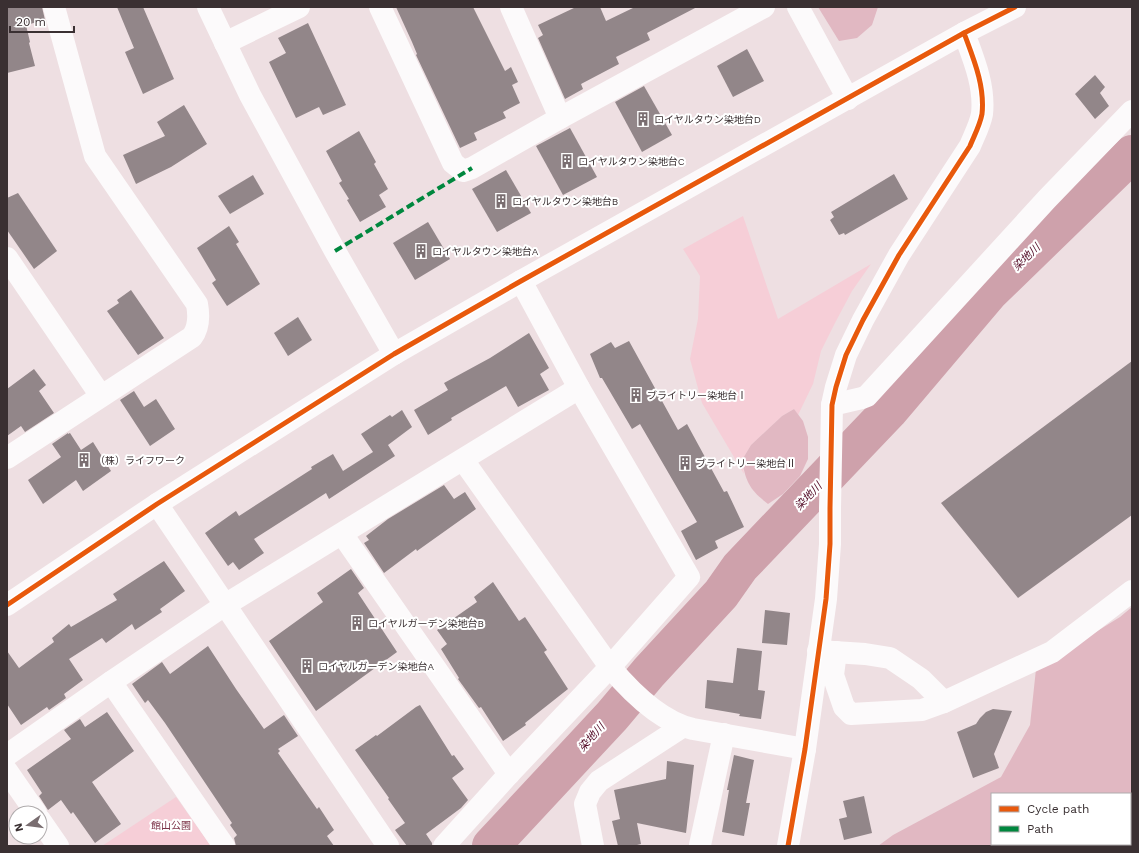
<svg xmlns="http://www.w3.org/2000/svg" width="1139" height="853" font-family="'Work Sans','Noto Sans JP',sans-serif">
<rect width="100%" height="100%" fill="#eedfe2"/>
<g fill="#f6ced7">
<path d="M743,216L778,319L871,264L852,291L835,323L821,351L813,384L798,415L794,409L782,416L751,445L742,460L744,474L702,403L690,359L698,319L700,276L683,249Z"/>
<path d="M176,797L211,846H102Z"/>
</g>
<g fill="#e1b8c2" fill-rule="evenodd">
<path d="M818,7H878L872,25L857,38L839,41Z"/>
<path d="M794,409L803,421L808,437V459L800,476L783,494L768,504C750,490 746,483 742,460L751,445L782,416Z"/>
<path d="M1132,607V846H878L893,835L1001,777L1030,725L1036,669L1120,617ZM992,794H1130V844H992Z"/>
</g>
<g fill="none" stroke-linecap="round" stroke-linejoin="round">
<path stroke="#cea1ab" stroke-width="38" d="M491,846L612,716L649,672L721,594L740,567L889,411L989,293L1132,154"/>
</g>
<g fill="#928689">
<path d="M7,7H42L45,20L26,25L30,42L29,43L35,66L7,73Z"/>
<path d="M117,7H143L174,79L143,94L125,52L134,48Z"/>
<path d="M396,7H473L505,71L511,67L518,82L512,85L520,103L503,112L506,118L474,133L477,140L460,148L416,55L417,54L412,42Z"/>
<path d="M576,7H600L606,21L635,7H697L647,33L650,40L616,57L619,64L581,84L583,89L565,99L538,38L543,35L538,25Z"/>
<path d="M308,23L346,105L323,115L319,107L296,118L269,62L286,53L278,38Z"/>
<path d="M747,49L764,81L733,97L717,66Z"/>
<path d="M1095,75L1105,87L1100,93L1109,106L1095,119L1075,94Z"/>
<path d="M644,86L672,135L642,152L615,102Z"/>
<path d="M184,105L207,144L171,167L136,184L123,155L165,136L157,122Z"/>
<path d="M570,128L597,177L563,195L536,146Z"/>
<path d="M359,131L376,162L374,164L388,189L379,195L386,207L360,222L347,200L349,199L339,183L342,181L326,151Z"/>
<path d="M506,170L531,213L497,232L472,189Z"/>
<path d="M894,174L908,199L845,235L844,233L839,235L830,220L834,217L831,212Z"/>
<path d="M253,175L264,194L230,214L218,196Z"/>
<path d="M18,193L57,251L34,269L7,230V198Z"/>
<path d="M428,222L450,259L415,280L393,243Z"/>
<path d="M229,226L239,242L236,244L260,284L227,306L212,283L216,280L197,248Z"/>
<path d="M131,290L164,338L138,355L107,311L119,303L117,300Z"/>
<path d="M298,317L312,340L288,356L274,333Z"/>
<path d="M529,333L549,368L540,374L549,390L518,407L506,386L451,418L452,420L428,435L414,410L448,390L444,383L490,358Z"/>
<path d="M629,341L678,430L687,424L724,492L727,491L744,527L715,541L718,548L696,560L681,531L697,522L640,424L632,429L602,378H600L590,354L611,342L615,348Z"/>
<path d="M1132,361V515L1018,598L941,503Z"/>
<path d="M34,369L46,385L39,391L54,413L25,432L21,426L7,436V389Z"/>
<path d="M134,391L144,407L156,399L175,429L150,446L120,400Z"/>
<path d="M402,410L412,427L388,445L395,456L329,499L326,493L254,539L264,553L239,570L233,562L228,566L205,533L236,511L239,516L312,469L311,467L333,454L343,471L373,452L361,434L390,415L392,417Z"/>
<path d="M68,433V434L70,433L81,450L93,442L111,471L83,491L76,480L43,504L28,480L61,457L52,444Z"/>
<path d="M444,485L454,499L465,492L476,509L417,551L416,549L384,573L364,543L369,540L366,536L388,519Z"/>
<path d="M164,561L185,591L160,609L162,612L135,630L132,624L106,643L102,638L69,659L83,680L64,694L66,698L49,710L47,707L21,725L7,704V651L19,668L54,642L52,638L69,624L71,627L117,600L113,594Z"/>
<path d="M351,569L364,588L358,593L397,652L316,711L269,641L323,602L317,593Z"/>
<path d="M493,582L519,621L525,617L547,650L544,652L568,689L525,723L526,725L503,741L481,707L479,708L458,679L459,678L441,649L447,644L437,630L477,602L474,597Z"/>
<path d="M765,610L790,613L787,645L762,643Z"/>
<path d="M208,646L236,689L264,729L284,715L298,736L278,749L280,751L278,753L317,809L319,807L334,830L327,836L334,846H236L234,838L237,835L230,825L232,823L165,723L148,700L145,703L132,684L162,662L170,674Z"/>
<path d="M737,648L762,651L758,690L765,691L761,719L739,716L740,714L705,708L707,680L733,683Z"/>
<path d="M420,705L452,756L454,755L464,769L452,778L468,800L461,808L426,834L432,843V846H407L395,830L405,823L388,799L389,798L355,750L376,735L377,736L416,707Z"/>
<path d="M993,709L1012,711L994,754L999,768L973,778L957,732L976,724L980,718L986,712Z"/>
<path d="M107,712L134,751L92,782L121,824L95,843L73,812L71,814L61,800L48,810L39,796L42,793L27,770L71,739L64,730L80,719L85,727Z"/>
<path d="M734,755L754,760L746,803H750L744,836L722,832L729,790H727Z"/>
<path d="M667,761L694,765L686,833L637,823L641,844L633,846H618L612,821L620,819L614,790L666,779Z"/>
<path d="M864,796L872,833L844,840L839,819L847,817L843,801Z"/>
</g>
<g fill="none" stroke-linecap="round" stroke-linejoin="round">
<g stroke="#fcfafb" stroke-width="22">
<path d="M380,7L453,163L463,171L472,168L560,118L764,7"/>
<path d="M511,7L560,118"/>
<path d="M798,7L848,99"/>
<path d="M225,43L299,7"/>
<path d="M7,258L101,396"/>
<path d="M832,405L862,398L867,396L1047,199L1132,111"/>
<path d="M7,458L192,337C199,328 199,315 197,304L95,156L54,7"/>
<path d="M463,460L610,667C631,692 662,722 693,729L805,749"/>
<path d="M157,504L388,846"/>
<path d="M342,534L509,774"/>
<path d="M818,651L865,654L890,658L921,679L944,702L1052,652L1132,591"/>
<path d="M836,652L833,675L844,707L851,714L922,710L944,702"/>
<path d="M111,682L224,846"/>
<path d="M7,755L111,682L225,605L579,388"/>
<path d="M7,771L36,813"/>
<path d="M40,820L58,846"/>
<path d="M700,845L724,734"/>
<path d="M444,846L509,774L610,667L689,577L579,388L521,281"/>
<path d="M593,846L585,804L590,792L599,781L682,727"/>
</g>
<g stroke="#fcfafb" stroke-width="22">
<path d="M208,7L250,95L335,251L394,354"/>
<path d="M7,605L157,504L394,354L521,281L964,33"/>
<path d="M788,846L805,749L826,599L830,544V508L832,405L836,387L846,355L863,320L899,255L970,146C974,136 980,125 982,114C985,86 974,60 964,33L1015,7"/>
</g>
<path stroke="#00873e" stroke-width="4" stroke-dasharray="8 4" stroke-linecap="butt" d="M335,251L472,168"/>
<defs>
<g id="cycleway">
<path d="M7,605L157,504L394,354L521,281L964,33"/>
<path d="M788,846L805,749L826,599L830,544V508L832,405L836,387L846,355L863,320L899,255L970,146C974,136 980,125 982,114C985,86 974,60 964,33L1015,7"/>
</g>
</defs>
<use href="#cycleway" stroke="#fff" stroke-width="8"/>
<use href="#cycleway" stroke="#e8590c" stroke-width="5"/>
</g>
<defs>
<symbol id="building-bare" viewBox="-9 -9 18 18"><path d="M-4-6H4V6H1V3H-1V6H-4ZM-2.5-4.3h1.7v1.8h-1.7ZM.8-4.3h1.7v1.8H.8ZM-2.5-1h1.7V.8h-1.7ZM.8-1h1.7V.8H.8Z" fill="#796d70" stroke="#fff" stroke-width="2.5" paint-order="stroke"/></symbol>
</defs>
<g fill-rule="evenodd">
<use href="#building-bare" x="633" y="109" width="20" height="20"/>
<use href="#building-bare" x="557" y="151" width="20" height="20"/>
<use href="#building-bare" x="491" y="191" width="20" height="20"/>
<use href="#building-bare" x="411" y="241" width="20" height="20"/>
<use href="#building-bare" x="626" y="385" width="20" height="20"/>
<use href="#building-bare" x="74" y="450" width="20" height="20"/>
<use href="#building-bare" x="675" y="453" width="20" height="20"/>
<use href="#building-bare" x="347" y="613" width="20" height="20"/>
<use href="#building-bare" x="297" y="656" width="20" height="20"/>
</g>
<g text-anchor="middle" stroke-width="4" stroke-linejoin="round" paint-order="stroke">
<g font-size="10" fill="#3a3032" stroke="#fff" text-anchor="start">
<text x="654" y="123">ロイヤルタウン染地台D</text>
<text x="578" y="165">ロイヤルタウン染地台C</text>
<text x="512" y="205">ロイヤルタウン染地台B</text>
<text x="432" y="255">ロイヤルタウン染地台A</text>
<text x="647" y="399">ブライトリー染地台Ⅰ</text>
<text x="95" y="464">（株）ライフワーク</text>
<text x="696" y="467">ブライトリー染地台Ⅱ</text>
<text x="368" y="627">ロイヤルガーデン染地台B</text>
<text x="318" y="670">ロイヤルガーデン染地台A</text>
</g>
<g font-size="10" fill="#7c3348" stroke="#fff">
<text x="171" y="829">館山公園</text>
</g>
<g font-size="11" font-style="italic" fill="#520a25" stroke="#fff">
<text transform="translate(1026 257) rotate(-44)" y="4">染地川</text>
<text transform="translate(808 496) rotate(-46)" y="4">染地川</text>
<text transform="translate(591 737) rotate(-48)" y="4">染地川</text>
</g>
</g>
<rect width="1139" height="853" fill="none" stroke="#3a3032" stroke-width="16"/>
<rect x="991" y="793" width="140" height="52" fill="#ffffff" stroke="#b0acad"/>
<rect x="999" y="806" width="20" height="6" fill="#e8590c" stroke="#b0acad"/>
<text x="1027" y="813" font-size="12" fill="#3a3032">Cycle path</text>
<rect x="999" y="826" width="20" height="6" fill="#00873e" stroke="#b0acad"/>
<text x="1027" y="833" font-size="12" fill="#3a3032">Path</text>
<g transform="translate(28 825) rotate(256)"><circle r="19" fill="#ffffff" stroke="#b0acad"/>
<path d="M0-3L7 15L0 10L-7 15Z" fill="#796d70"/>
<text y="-6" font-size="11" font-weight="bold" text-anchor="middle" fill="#3a3032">N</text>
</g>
<path d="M10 26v6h64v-6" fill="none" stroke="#3a3032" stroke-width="2"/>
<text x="16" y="26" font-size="12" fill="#3a3032" stroke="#ffffff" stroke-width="3" paint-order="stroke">20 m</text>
</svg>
